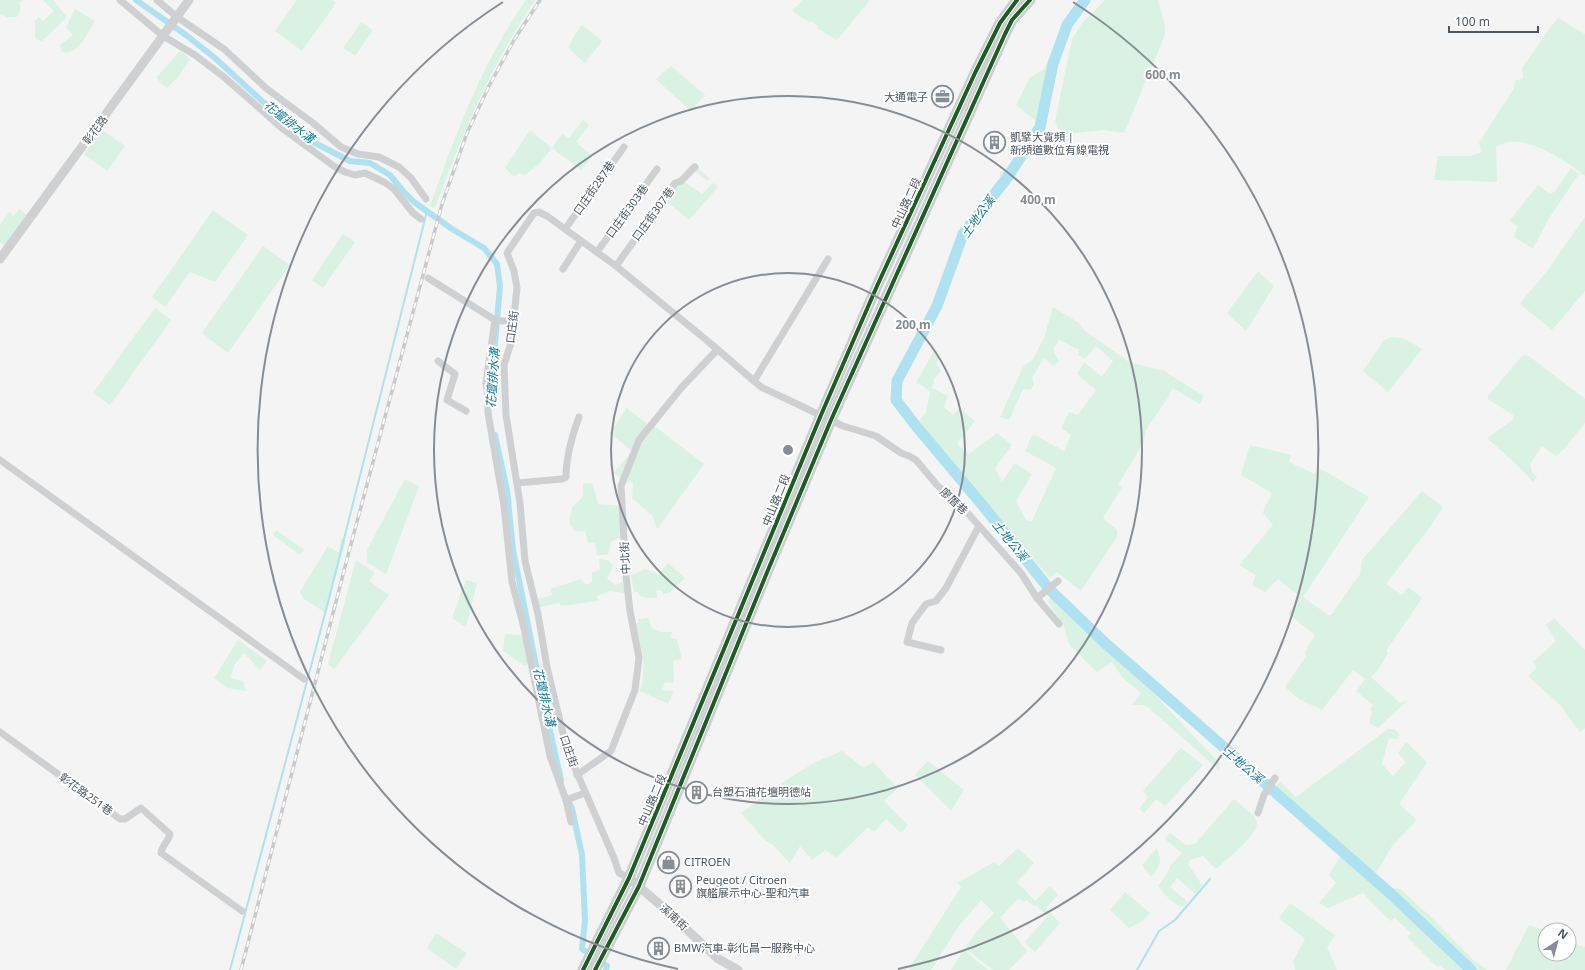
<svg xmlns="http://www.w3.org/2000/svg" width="1585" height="970" font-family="'Noto Sans','Noto Sans TC',sans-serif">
<rect width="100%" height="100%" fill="#f4f4f4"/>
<g fill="#d9f2e3">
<path d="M0,0H23L19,3L21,9L17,17H7L2,14L0,15Z"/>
<path d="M43,0H53L66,16L65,19L42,41L37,40L35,37V21L39,17L43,21L54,11Z"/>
<path d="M297,0H332L336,3L302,51L275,31Z"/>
<path d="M526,0H535C491,65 462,135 435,208L430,206C456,134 481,64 526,0Z"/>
<path d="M803,0H870L837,40L817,28V26L813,22L807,21L792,11Z"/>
<path d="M1105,0H1158L1165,26V35L1124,133L1104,130L1066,134L1059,129L1055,121L1072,39L1083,22Z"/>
<path d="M75,9L95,21C88,32 79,56 62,52L60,45L73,35L66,27Z"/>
<path d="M1558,18L1585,34V176C1566,161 1521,129 1496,147L1497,182L1434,180L1438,156H1470L1480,153L1481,150L1479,143L1514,88L1515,80H1520L1523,78L1522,68L1549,29Z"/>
<path d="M361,22L373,30L355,56L343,48Z"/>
<path d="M582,25L602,41L585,63L568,48L574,36Z"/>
<path d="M1071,26L1070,33L1054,77L1044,124L1040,138L1012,177L1000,189V173L1013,165L1032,132L1036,121L1016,105L1030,77L1043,70L1055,47L1058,35Z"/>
<path d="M180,51L190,59L179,76L167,88L156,78Z"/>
<path d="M671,66L705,95L691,111L656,79Z"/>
<path d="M583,120L589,125L576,142L592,156L581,170L552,148L540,163L525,175L519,173L514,177L505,168L530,130L552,148L562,134L569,138Z"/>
<path d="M102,130L125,146L107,171L84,154Z"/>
<path d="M692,163L710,179L708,181L694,170L684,182L702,194L713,183L718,187L689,220L664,199L676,182Z"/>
<path d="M1571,168L1579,174L1549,218L1533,249L1514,237L1518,226L1509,221L1538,185L1550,194L1554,192Z"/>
<path d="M19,209L29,216L8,248L0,242V225L9,212L14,216Z"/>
<path d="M213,210L248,235L215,282L190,272L165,307L152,297Z"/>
<path d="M1585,217V291L1553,329H1551L1522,306L1520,303L1544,275Z"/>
<path d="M343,234L355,242L323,288L312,280Z"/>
<path d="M263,246L290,265L228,353L202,333Z"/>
<path d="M1258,271L1274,286L1246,331L1227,313Z"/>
<path d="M1053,307L1079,323L1085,331L1129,362L1164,371L1204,396L1200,404L1172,388L1169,396L1146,430L1144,442L1118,485L1122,487L1103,518L1117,530V537L1081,591L1057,572L1050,578L947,459L919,420L926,413L930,392L922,385L916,383L934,351L941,355L936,363L941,371L934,379L932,388L948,396L944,407L953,415L960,408L975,421L957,444L969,454L997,433L1012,445L995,468L1002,482L1015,463L1032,474L1016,501L1026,520L1032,521L1056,468L1025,451L1033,434L1064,451L1071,435L1061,428L1069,412L1078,415L1096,390L1077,374L1084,362L1102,377L1113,361L1096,346L1085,359L1078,355L1079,350L1059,340L1053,350L1059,361L1054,366L1044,358L1032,378L1034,385L1030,390L1023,389L1009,420L1000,417L1023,367L1033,359L1044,338Z"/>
<path d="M155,308L171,320L110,405L93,393Z"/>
<path d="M1391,337C1403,336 1412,343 1422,349L1388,392L1363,371L1384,340Z"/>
<path d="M1525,355L1529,356L1585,399V423L1564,449L1556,456L1542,446L1530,464L1532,472L1537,477L1533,482L1516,464L1487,438L1511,421L1514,418L1513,415L1488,399V396L1522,356Z"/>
<path d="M627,408L651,427L653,425L704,464L657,529L653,516L632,498L633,483L626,482L614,473L632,451L610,433Z"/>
<path d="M1250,445L1291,455L1289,462L1315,474L1319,468L1369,497L1303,597L1328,615H1331L1360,574L1362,560L1422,491L1443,507L1427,531L1386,584L1402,595L1408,587L1422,598L1386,651L1388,653L1378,670L1371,677L1400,703L1409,699L1378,728L1369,723L1372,711L1370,710L1373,705L1356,691L1365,679L1353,670L1322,710L1299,699L1285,687L1306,656L1305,652L1315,635L1288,614L1299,596L1278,579L1265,592L1252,585L1256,575L1239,565L1273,525L1263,513L1264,509L1272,493L1241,475Z"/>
<path d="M405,479L419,486L386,574L367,562V550Z"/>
<path d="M583,483H592L598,504L623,506V536L611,542L608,555H597L595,542L588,543L585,531H575L569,523L572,507L583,497Z"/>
<path d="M276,530L304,550L300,555L273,535Z"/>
<path d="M341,539L346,540L326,613L304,599L300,592L328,546L339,553Z"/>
<path d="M599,559L608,560L613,566L607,578L615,585L622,582L625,593L610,591L597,596L598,601L561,606L559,603L537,608L535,600L552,595L551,589L581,579L586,585L592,582V573L600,570Z"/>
<path d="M356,560L375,573L369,581L389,595L334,669L328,664Z"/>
<path d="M668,563L685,578L669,593L663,594L662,590L656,591L657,598H646L640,596L638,592H634L631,575L645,569L659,574Z"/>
<path d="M466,580L477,583L466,627L452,618Z"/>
<path d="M1051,596L1077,624L1152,692L1220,764L1219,770L1149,708L1143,705H1132L1141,693L1123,678L1112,662L1097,672L1071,647L1068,641L1063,624L1048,602Z"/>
<path d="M648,618L652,628L661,632H672L670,638L677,639L682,659L673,661L674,683L665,682L662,690L674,691L668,704L640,691C648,666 641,648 635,624L639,623L638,619Z"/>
<path d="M1554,618L1585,650V728L1580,732L1560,705L1528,676L1537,668L1533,662L1556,641L1546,625Z"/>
<path d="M505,634L525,635L528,663L525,666L503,651Z"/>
<path d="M238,640L267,661L260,670L244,653L235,664L230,678L243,681L246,691L228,688L214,678Z"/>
<path d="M1388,729H1394L1400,735L1397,739L1389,738L1382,764L1393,776L1406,762L1398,753L1406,742L1427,762L1399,804L1417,820L1392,846L1375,875L1390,888L1400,889L1432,918L1473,960L1488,970H1445L1440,965L1437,967L1407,937L1411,933L1395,918L1390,921L1363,893L1328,908L1319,903L1336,883L1329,875L1341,855L1274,789L1280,781L1296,797Z"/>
<path d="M1181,748L1203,765L1165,806L1156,799L1144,813L1139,809L1148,797L1143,791Z"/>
<path d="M842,751L861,766L865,767L873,762L893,783L897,789L884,801L908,825L901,833L886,819L874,832L868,827L836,858L826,850L812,860L800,846L790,863L773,845L766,841L741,813L791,777L814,763Z"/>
<path d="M928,761L964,790L951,811L915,775Z"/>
<path d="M1234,799L1255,817C1256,820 1258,823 1256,827C1249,842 1228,858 1216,869L1203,856L1190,860L1188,864L1202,885L1195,894L1177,878L1170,887L1188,902L1184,906C1174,907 1164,893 1158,886L1167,874L1170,866L1182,853L1165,839L1170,833L1186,845L1195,844Z"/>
<path d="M1018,848L1034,863L1017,882L1035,901L1050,886L1058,895L1046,908L1060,923L1035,952L1025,942L1048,916L1036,905L1034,906L1027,900L1024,902L1019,898L1000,918L1027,951L1009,970H993L965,948L977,931L994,913L981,900L959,926L931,970H908L961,887L957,883L994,862L999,866Z"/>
<path d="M1157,848C1162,863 1161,865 1151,877L1142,865Z"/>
<path d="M1125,892L1150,913L1144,920L1129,928L1110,910Z"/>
<path d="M1290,903L1335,935L1327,947L1337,970H1295L1293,961L1305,939L1279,918Z"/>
<path d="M1529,925L1545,931V954H1569V941L1584,947L1585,946V970H1554L1546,969L1545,970H1506Z"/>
<path d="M436,933L467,953L456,969L427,948Z"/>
<path d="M964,950L988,970H951Z"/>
</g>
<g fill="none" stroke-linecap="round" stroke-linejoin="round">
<g stroke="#aee2f0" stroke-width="2">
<path d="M230,970L326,610L427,211"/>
<path d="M1137,970L1159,931L1175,920L1210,879"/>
</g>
<g stroke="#aee2f0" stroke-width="6">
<path d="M136,0L186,35L215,58L262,101L313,142L350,161L370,163L390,175L403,191L414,202L452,229L484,248L497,264L500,286L490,401"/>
<path d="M495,435L507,490L513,550L542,695L561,780"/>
<path d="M568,800L572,809L582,855L585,921L582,949L607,966L606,970"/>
</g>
<path stroke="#aee2f0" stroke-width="11" d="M1085,0L1067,25L1053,64L1040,127L1007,178L963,234L937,306L897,381L896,400L916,426L984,507L1050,590L1104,642L1391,894L1471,970"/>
<g stroke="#ced0d2" stroke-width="7">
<path d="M120,0L163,36L195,55L224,77L283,129L335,167L345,172L355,175L365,173L384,182L394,189L413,213L421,219"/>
<path d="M157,0L177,17L224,49L267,89L313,123L341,147L358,154L379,157L399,167L411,178L426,199"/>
<path d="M565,229L624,147"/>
<path d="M597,252L657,169"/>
<path d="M616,266L675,183L681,181L695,167"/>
<path d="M563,269L581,241"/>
<path d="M428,278L495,320L513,322"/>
<path d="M495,320L486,383L488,397V413L504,506L512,582L524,628L550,756L566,800L571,822"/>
<path d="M438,361L455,374L447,400L466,411"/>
<path d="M754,381L828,259"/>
<path d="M0,460L304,679"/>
<path d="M517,483L562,479L566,477C566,456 572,436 579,417"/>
<path d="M1037,598L1058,581"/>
<path d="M941,650L907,642L912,623L926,604L936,601L946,588L979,526"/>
<path d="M0,732L120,819H125L141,808L170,834C169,841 162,845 161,853L242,911"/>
<path d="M577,775L611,751L635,690L639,658L630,611L626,576L621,486L639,440L682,387L717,350"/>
<path d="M566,800L585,793"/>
<path d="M1258,813L1264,795L1275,778"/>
<path d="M629,878L619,873L614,858L567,750L547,667L538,614L525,561L520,503L506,415L504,365L511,343L517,288L514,271L507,253L534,213L539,212L547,216L616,266L710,343L761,387L843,426L876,436L901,453L909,456L916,460L937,485L964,509L1021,573L1037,598L1059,624"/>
</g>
<g stroke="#ced0d2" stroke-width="9">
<path d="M0,259L189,0"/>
<path d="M629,878L665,909L717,958L738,970"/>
</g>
<g stroke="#caced1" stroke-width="11">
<path d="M583,970L629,878L821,415L877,286L975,73L1000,23L1017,0"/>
<path d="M595,970L639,886L768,570L831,420L1005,34L1012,20L1030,0"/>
</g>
<defs>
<path id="rail" d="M241,970L346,563L442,204L467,133L489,86L514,40L540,0"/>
</defs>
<use href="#rail" stroke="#c9cacc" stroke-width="3.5"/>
<use href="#rail" stroke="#fff" stroke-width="2" stroke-dasharray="6" stroke-linecap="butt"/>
<defs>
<g id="cycleway">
<path d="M583,970L629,878L821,415L877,286L975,73L1000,23L1017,0"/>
<path d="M595,970L639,886L768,570L831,420L1005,34L1012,20L1030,0"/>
</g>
</defs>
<use href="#cycleway" stroke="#fff" stroke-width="6"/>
<use href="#cycleway" stroke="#1b5e20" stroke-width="4"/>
</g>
<g fill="none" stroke="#868d94" stroke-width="2">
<circle cx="788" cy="450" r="177"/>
<circle cx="788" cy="450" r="354"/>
<path d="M678 969A531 531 0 0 1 503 2M1073 2A531 531 0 0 1 898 969"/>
</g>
<defs>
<symbol id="office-ring" viewBox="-11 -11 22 22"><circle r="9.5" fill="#fff" stroke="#868d94" stroke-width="1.5"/><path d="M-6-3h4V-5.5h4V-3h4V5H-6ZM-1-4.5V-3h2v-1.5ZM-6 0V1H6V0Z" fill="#868d94"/></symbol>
<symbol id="building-ring" viewBox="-11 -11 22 22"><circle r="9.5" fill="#fff" stroke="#868d94" stroke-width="1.5"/><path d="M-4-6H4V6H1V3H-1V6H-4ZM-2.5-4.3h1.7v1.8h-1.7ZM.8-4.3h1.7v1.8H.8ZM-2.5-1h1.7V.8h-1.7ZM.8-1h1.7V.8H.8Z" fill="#868d94"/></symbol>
<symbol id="shop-ring" viewBox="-11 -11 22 22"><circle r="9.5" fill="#fff" stroke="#868d94" stroke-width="1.5"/><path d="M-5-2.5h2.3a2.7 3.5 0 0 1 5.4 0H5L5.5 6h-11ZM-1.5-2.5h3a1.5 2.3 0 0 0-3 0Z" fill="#868d94"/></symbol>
</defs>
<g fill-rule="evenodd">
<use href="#office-ring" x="930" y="84" width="25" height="25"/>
<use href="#building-ring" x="982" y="130" width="25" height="25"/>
<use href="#building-ring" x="684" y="780" width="25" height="25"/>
<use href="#shop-ring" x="656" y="850" width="25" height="25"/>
<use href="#building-ring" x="668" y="874" width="25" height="25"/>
<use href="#building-ring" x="646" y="936" width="25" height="25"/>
</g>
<g text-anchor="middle" stroke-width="4" stroke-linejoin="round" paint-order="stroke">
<g font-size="11" fill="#4a5661" stroke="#fff" text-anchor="start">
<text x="928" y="101" text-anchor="end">大通電子</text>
<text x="1010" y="141">凱擘大寬頻 |<tspan x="1010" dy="13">新頻道數位有線電視</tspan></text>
<text x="712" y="796">台塑石油花壇明德站</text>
<text x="684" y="866">CITROEN</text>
<text x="696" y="884">Peugeot / Citroen<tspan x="696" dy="13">旗艦展示中心-聖和汽車</tspan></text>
<text x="674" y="952">BMW汽車-彰化昌一服務中心</text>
</g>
<g font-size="11" fill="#4a5661" stroke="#fff">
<text transform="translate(95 130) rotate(-53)" y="4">彰花路</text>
<text transform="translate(594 188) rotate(-55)" y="4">口庄街287巷</text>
<text transform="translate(906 203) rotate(-65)" y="4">中山路二段</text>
<text transform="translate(627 211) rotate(-54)" y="4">口庄街303巷</text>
<text transform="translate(653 214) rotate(-54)" y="4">口庄街307巷</text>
<text transform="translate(512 327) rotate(-83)" y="4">口庄街</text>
<text transform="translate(776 500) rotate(-68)" y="4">中山路二段</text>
<text transform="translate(954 501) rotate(43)" y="4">廖厝巷</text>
<text transform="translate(625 558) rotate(-93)" y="4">中北街</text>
<text transform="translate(569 751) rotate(71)" y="4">口庄街</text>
<text transform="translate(86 794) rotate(36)" y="4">彰花路251巷</text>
<text transform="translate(652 800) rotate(-67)" y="4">中山路二段</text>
<text transform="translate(674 917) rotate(42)" y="4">溪南街</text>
</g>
<g font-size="12" font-style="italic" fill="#0c7c9b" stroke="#fff">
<text transform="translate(289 122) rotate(38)" y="4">花壇排水溝</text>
<text transform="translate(978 217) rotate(-54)" y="4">土地公溪</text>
<text transform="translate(493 378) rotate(-86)" y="4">花壇排水溝</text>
<text transform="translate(1010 541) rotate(51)" y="4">土地公溪</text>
<text transform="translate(544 697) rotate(77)" y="4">花壇排水溝</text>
<text transform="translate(1243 765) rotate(41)" y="4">土地公溪</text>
</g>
</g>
<circle cx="788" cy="450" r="6" fill="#868d94" stroke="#fff" stroke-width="2"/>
<g font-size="12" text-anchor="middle" font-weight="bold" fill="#868d94" stroke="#fff" stroke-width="4" stroke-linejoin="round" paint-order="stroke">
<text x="1163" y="79">600 m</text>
<text x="1038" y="204">400 m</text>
<text x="913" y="329">200 m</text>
</g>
<g transform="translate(1557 942) rotate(36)"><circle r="19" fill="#ffffff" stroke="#b7bbc0"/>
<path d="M0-3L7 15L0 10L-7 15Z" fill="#868d94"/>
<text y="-6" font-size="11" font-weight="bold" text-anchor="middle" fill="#4a5661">N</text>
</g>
<path d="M1449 26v6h89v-6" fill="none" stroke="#4a5661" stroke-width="2"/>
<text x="1455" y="26" font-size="12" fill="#4a5661" stroke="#ffffff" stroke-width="3" paint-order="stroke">100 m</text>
</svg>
